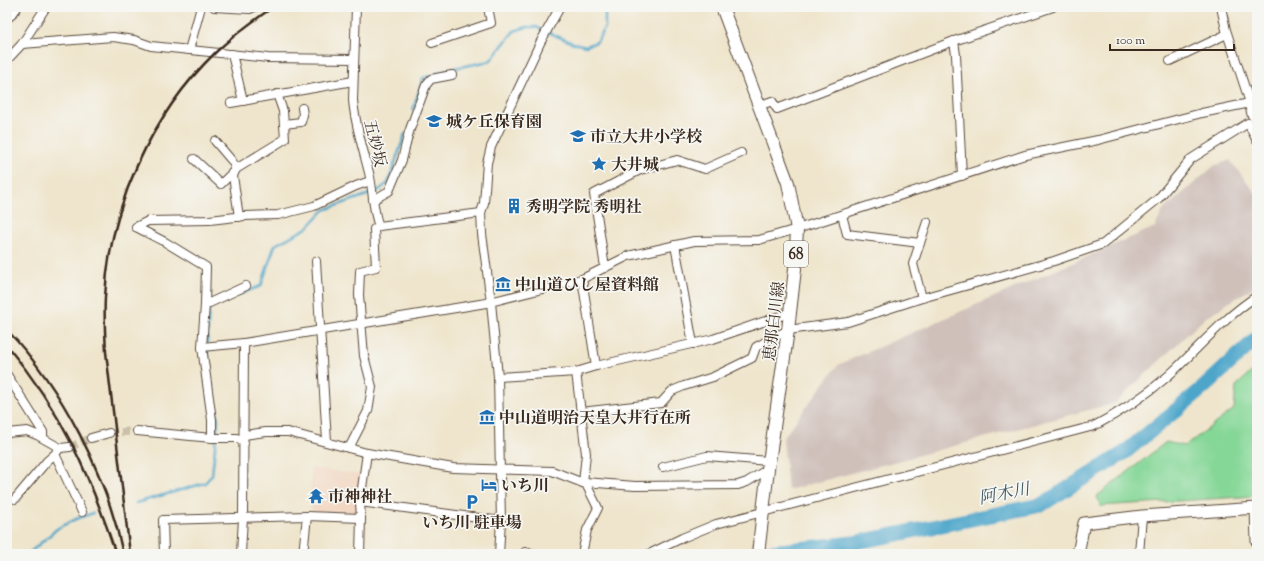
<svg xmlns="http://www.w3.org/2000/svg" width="1264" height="561" font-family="'Sorts Mill Goudy','Noto Serif JP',serif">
<rect width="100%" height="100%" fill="#f6f6f2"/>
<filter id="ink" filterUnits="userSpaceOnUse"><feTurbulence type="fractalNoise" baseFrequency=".025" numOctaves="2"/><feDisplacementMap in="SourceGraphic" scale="8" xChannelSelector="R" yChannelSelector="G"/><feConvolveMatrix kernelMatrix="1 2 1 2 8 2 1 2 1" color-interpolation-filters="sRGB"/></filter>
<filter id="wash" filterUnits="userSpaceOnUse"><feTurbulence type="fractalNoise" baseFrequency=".012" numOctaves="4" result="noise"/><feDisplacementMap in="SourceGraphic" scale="16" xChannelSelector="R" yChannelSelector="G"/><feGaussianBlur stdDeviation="0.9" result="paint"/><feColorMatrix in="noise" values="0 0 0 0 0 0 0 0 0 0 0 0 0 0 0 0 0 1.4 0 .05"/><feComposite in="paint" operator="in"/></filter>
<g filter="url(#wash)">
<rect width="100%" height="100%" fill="#efe5cc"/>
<path fill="#f2d4be" d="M311,468L362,475L358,515L311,513Z"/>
<path fill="#cfc0ba" d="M1230,160L1257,195V285L1206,317L1115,403L788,490L783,438L838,365L1155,227L1164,209L1214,166Z"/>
<path fill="#85d797" stroke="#60805a" d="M1257,367V496L1100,506L1097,496L1166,442L1185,446L1234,409L1236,386Z"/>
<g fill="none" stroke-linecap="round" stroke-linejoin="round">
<g stroke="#4da6ca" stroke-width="2.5">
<path d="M435,74L455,68L490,61L514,31L527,27H536L573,43L586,46L597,42L605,27V7"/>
<path d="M413,110L423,78L430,76"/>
<path d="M227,299L261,286L275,245L307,228L324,210L367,195L379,190L388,183L405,134"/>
<path d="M136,503L205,483L212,475L218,420L210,378L207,343L209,306L211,305"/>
<path d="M28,554L58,528L76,519L93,513"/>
</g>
<path stroke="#4da6ca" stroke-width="15" d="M753,554L853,543L1041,505L1124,453L1203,388L1257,338"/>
</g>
</g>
<g filter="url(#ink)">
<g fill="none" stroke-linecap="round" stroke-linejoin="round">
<g stroke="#cbc0a9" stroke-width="8" stroke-dasharray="8 4" stroke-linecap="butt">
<path d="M109,433L137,431"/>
<path d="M70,447L91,438"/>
</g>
<defs>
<g id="street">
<path d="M214,7L250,9L254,7"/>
<path d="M356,7L353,100C355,126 364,151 370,177C373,191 373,213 379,226"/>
<path d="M954,41L956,55L962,176"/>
<path d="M432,43L491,23L488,7"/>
<path d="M22,44L113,37L134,40L151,46L268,58L354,59"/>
<path d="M189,50L201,7"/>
<path d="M232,54L243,101"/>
<path d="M7,60L22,44L46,7"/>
<path d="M1170,61L1227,34"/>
<path d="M231,103L353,81"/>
<path d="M764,104L772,101L777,109L954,41L1053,7"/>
<path d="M284,124L301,122L303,115L302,108"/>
<path d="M215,141L232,161L236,169L233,176L239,217"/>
<path d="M194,159L221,184L236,169L285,139L283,111L277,94"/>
<path d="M373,200L389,191L402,160L409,132L426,85L431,79L452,75"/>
<path d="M842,215L847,234L920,243"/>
<path d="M136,227L148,221L210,220L244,216L278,215L314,206L356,186L370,181"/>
<path d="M136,227L165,242L206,267L205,305"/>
<path d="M675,245L693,344"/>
<path d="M316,261L327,442"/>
<path d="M605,268L594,194L640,170L677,160L705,169L741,153"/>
<path d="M582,279L596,366"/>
<path d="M922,298L913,264L927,222"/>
<path d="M202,347L244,343"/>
<path d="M576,372L586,454L583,483"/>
<path d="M7,375L43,432V438"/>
<path d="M498,377L576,372L596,366L713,339L789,313"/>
<path d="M581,412L661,403L672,391L684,386L713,377L752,358L756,347L788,330L848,322L922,298L1054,261L1103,244L1158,199L1191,159L1248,123L1257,141"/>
<path d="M137,431L212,438H237L241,440L244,443"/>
<path d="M7,433L27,431L37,435L60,448L70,447"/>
<path d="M244,435L266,432H288L367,453L453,468L552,471L583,483L585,482L635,486L738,485L747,482L768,469"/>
<path d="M91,438L109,433"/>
<path d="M212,438V420L202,347L205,305L246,286"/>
<path d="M60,448L55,454L82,512"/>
<path d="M349,448L368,411L372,387L364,356L359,295L360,271L376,267L374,229L379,226L481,213"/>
<path d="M663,467L707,456L769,461"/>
<path d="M15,499L47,461L55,454"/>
<path d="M360,502L501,521"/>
<path d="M164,554L163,520L307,516L361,518"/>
<path d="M241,554L243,517L244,343L486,303L582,279L628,256L694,241L759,240L797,229L1025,155L1098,140L1202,113L1250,103L1226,30L1221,7"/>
<path d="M303,554L307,516"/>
<path d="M360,554L361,518L360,502L367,453"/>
<path d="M499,554L501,521L498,377L491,302L482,234L481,213L484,203L487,163L491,147L540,43L560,7"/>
<path d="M525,554V552L534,554"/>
<path d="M582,554L587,530L598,508L585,482"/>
<path d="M649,554L682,538L716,524L1094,426C1121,412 1145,396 1168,376C1197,350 1223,318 1257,296"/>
<path d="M1139,554L1142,516"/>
</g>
<g id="secondary">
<path d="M1257,102L1250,103L1253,114L1257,119"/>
<path d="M1256,508L1257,541"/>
<path d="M1078,554L1084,523L1142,516L1257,508"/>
</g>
<path id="primary" d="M722,7L788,183L797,229L795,269L788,330L768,469L758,554"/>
<path id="highway" d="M7,15L14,7"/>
</defs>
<use href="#street" stroke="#564638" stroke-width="10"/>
<use href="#secondary" stroke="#564638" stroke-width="13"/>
<use href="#primary" stroke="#564638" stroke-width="14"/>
<use href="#highway" stroke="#564638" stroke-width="16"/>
<use href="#street" stroke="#fff" stroke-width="8"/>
<use href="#secondary" stroke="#fff" stroke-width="11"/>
<use href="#primary" stroke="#fff" stroke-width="12"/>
<use href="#highway" stroke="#fff" stroke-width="14"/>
<g stroke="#3b2a1e" stroke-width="2.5">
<path d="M7,330C62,388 107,475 123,554"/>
<path d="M7,346C61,410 90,475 116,554"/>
<path d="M130,554L106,352C105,334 104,315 105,297C109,207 151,115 216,52C234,35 253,21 273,7"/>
</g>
</g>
</g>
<defs>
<symbol id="school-bare" viewBox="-9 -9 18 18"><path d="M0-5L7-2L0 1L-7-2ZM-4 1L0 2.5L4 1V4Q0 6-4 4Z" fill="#1f6fb2" stroke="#f6f6f2" stroke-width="2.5" paint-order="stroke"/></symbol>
<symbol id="sight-bare" viewBox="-9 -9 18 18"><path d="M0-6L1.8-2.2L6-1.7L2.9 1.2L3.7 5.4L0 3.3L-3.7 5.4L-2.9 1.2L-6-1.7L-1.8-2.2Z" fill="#1f6fb2" stroke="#f6f6f2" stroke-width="2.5" paint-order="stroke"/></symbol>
<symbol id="building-bare" viewBox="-9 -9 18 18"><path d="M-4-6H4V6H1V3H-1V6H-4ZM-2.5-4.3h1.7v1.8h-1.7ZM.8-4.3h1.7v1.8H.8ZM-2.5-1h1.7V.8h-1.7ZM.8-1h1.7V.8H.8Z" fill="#1f6fb2" stroke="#f6f6f2" stroke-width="2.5" paint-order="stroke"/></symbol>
<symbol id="museum-bare" viewBox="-9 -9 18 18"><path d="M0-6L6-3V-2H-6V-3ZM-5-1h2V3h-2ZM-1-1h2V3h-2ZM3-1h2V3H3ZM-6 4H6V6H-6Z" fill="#1f6fb2" stroke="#f6f6f2" stroke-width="2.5" paint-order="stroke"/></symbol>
<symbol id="hotel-bare" viewBox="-9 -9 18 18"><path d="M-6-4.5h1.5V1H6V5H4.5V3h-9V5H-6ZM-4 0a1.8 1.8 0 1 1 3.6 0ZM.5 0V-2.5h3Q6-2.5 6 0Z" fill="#1f6fb2" stroke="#f6f6f2" stroke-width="2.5" paint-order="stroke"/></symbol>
<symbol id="temple-bare" viewBox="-9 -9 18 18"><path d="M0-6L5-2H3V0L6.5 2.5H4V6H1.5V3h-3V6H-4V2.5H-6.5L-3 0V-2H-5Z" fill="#1f6fb2" stroke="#f6f6f2" stroke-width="2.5" paint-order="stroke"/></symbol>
<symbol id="parking-bare" viewBox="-9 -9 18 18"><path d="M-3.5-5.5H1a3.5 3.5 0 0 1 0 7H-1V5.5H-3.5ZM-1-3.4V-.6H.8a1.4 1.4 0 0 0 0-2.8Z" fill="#1f6fb2" stroke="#f6f6f2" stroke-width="2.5" paint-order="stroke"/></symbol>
</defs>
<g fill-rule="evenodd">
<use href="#school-bare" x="423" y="110" width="22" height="22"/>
<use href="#school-bare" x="567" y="125" width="22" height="22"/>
<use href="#sight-bare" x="588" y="153" width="22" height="22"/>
<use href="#building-bare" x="503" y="195" width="22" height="22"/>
<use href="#museum-bare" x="492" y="273" width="22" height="22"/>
<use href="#museum-bare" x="476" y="406" width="22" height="22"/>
<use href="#hotel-bare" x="478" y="474" width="22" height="22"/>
<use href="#temple-bare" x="305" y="485" width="22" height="22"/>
<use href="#parking-bare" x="461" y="491" width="22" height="22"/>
</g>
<g text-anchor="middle" stroke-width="3.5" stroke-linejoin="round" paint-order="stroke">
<rect fill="#f6f6f2" stroke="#73675e" stroke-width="1" x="784" y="241" width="24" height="26" rx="3"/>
<g font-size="15" font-weight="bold" fill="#3b2a1e">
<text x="796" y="259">68</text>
</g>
<g font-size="16" font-weight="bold" fill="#3b2a1e" stroke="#f6f6f2" text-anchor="start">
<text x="446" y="127">城ケ丘保育園</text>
<text x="590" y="142">市立大井小学校</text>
<text x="611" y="170">大井城</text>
<text x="526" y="212">秀明学院 秀明社</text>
<text x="515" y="290">中山道ひし屋資料館</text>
<text x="499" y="423">中山道明治天皇大井行在所</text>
<text x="501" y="491">いち川</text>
<text x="328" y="502">市神神社</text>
<text x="472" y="528" text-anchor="middle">いち川 駐車場</text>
</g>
<g font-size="16" fill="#3b2a1e" stroke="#f6f6f2">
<text transform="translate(376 143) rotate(76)" y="6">五妙坂</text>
<text transform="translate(773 321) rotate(-83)" y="6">恵那白川線</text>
</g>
<g font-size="17" font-style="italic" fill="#425c63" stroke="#f6f6f2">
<text transform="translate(1004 493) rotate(-11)" y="6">阿木川</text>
</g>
</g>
<rect width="1264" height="561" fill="none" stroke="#f6f6f2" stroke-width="24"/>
<path d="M1110 44v6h124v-6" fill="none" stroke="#3b2a1e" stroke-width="2"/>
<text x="1116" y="44" font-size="12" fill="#3b2a1e" stroke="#f6f6f2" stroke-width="3" paint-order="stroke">100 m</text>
</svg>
